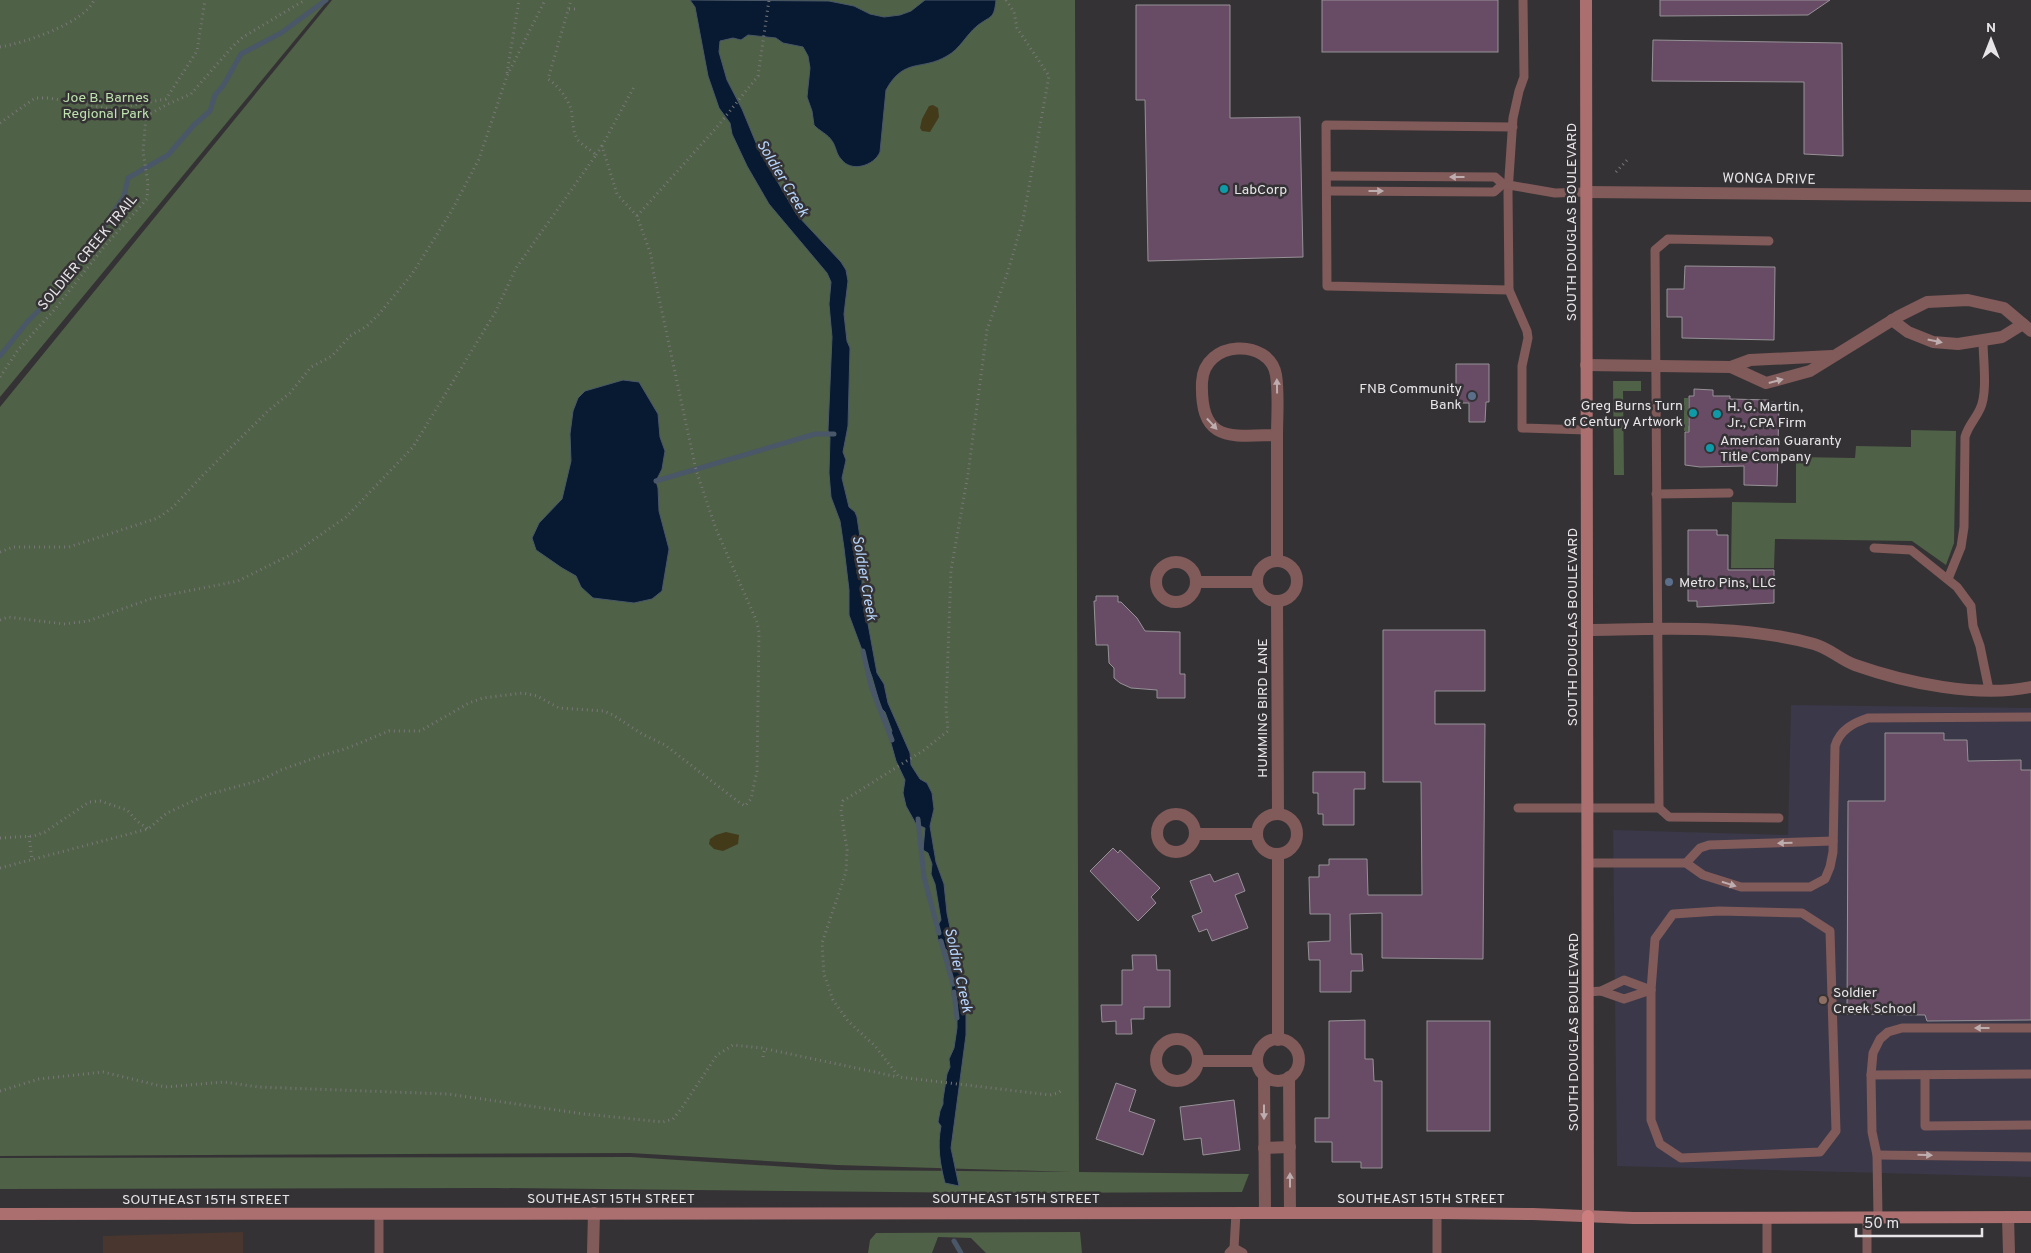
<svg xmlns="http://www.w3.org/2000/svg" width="2031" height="1253" font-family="Overpass,sans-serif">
<rect width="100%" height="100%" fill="#353235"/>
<path fill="#49362f" d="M243,1232V1253H103V1236Z"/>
<path fill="#3a3849" d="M1791,705L2031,708V1177L1617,1166L1613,830L1788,835Z"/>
<g fill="#4f6146">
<path d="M0,0H328L0,397Z"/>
<path d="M332,0H1075L1079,1172L1249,1174L1242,1192L993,1193L496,1188L0,1189V1158L631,1157L837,1170L1072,1172L837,1165L630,1153L0,1156V407Z"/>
<path d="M1613,381H1641V391H1623L1624,475H1614Z"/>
<path d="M1684,398H1688V426H1696V431H1684Z"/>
<path d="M1911,430L1956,431L1954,543L1946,565L1912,541L1775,539L1774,568H1731L1732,502L1796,503V457L1855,458L1856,446L1911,447Z"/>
<path d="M1080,1232L1082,1253H986L971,1238L938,1237L932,1253H868L870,1240L876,1233Z"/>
</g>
<g fill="#433a1a">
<path d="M933,105L938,108L939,117L930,132L922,131L920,128L922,119L929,106Z"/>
<path d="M726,832L739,835L738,844L723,851L714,849L709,844L710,839L716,835Z"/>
</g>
<g fill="#071a32" stroke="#4a5768">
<path d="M690,0L829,1L854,6L870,14L884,17L900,15L911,11L925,0H996C994,20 991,15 977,26C966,35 960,49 947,56C922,71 904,57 886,90L880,152C874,166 851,173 841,159C836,154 836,146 832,141C828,134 819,131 814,125L812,111L807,97L810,68L808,56L803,47L783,43L776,38L748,35L741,40L733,38L720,41L719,52L727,80L742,109L759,150L797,215L841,262L846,270L848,281L844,314L847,341L850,348L848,426L843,452L846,460L842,478L849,507L855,512L857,517L865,571L862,580V591L877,673L884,684L888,703L910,753L911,765L920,779L927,783L932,793L934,809L930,826L936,862L944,884L947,913L956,957L958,961V969L963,976L962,982L966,1005V1035L951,1148L959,1186L945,1183C940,1164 937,1146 941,1126L938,1122L940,1111L943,1104V1099L947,1074L950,1067L949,1059L954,1048L957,1028V1002L956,998L952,996L951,966L947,950C938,945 937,938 937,929L939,928L938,925L941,920L935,884L931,874L932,864L928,853L923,850L925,828L916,824L906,806L903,793L905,780L896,761L889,736L892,731L885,712L881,708L872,677L849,615V590L844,548L840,521L831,497L829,473L830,438L828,430L832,337L829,304L831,282L827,273L769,204L747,166L732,134L730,123L719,108L708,76L695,7Z"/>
<path d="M623,380L639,382L658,414L660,437L665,451L662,469L656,481L658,488L659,511L669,549L662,591L652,599L634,603L593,598L581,587L576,576L562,568L536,550L532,538L539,523L562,499L571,461L570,434L573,411L578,398L585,391Z"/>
</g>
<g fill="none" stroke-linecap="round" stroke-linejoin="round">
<g stroke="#4a5768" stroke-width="5">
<path d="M0,356L28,321L62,288L74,266L99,234L124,196L128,178L168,155L194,125L210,111L215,95L223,86L241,54L281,33L326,0"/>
<path d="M656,481L815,434H834"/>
<path d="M863,651L871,686L892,740"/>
<path d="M918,819L924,877L939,933"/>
<path d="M941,941L953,984"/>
<path d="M954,992L957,1018"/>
<path d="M954,1241L961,1253"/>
</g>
</g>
<g fill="#684c66" stroke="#969296">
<rect x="1322" y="0" width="176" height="52"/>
<path d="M1660,0H1830L1808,15L1660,16Z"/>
<path d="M1136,5H1230V118L1300,117L1303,257L1148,261L1145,100H1136Z"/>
<path d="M1653,40L1842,43L1843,156L1804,154V82L1652,81Z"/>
<path d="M1685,266L1775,267L1774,340L1682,338V317H1667V289H1684Z"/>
<path d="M1456,364H1489V402H1486L1485,422H1469V403H1456Z"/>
<path d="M1694,389L1713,390V396H1730V399L1769,400L1771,402L1779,403L1777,486L1744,485V466L1700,467L1685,465V432H1689V396H1694Z"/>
<path d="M1688,530H1717V535H1728V570H1774V603L1697,607V601H1688Z"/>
<path d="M1096,596H1118V602H1121L1137,618L1145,631L1180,632V674H1185V698H1157V690L1131,688L1120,683L1114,678V668L1109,663L1108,645H1096L1094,601H1096Z"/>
<path d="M1383,630H1485V691H1435V724H1485L1483,959L1382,958V913L1350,914L1351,954H1362L1363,971H1351V992H1320V960H1309L1308,942L1330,941V914H1310L1309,877H1319V865H1329V859H1367L1368,895H1422L1421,782H1383Z"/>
<path d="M1885,733H1944V740H1967L1968,761L2021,760V770H2031V1020L1927,1021L1925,1015L1847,1014L1848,801H1885Z"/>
<path d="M1313,772H1365V789H1354V825H1323V814H1318V793H1313Z"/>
<path d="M1113,848L1118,853L1120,850L1160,888L1151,897L1156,903L1138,921L1090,871Z"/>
<path d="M1238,873L1245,891L1235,895L1248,928L1212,941L1207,929L1199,932L1192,916L1202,912L1190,881L1210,874L1214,882Z"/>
<path d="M1132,955H1156L1157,970H1170V1007H1144V1019H1131L1132,1034H1116V1021L1102,1022L1101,1005H1122V970H1133Z"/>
<path d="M1365,1020V1059H1373L1374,1081H1382V1168H1361V1162H1332V1142H1315V1118H1329V1021Z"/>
<rect x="1427" y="1021" width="63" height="110"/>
<path d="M1116,1083L1136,1090L1129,1111L1155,1120L1143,1155L1096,1139Z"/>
<path d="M1234,1100L1240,1150L1203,1155L1201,1138L1184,1140L1180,1107Z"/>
</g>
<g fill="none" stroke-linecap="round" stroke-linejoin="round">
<g stroke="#797779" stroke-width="3" stroke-dasharray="1 4" stroke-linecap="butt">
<path d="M1006,0L1014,12L1017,28L1049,76L1023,220L1008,271L987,330L968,474L951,570L946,708L948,731L924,750L843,801L841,810L847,850L846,872L822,943L824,974L833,1000L848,1021L875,1046L899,1077L1050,1095L1058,1093L1062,1090"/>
<path d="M569,9H575"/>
<path d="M0,47C24,43 85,23 94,0"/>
<path d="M507,73L519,0"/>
<path d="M0,123L35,98H49L112,109L166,99L197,51L205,0"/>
<path d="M596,155L602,146"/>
<path d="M1616,172L1629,158"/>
<path d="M637,216L717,127L758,76L769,0"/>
<path d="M0,377L18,350L55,309L103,248L147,199L148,183L143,152L146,116L168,104L191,94L232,47L243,37L305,0"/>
<path d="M0,552L13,547H69L158,518L173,507L204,474L269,410L290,393L311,367L332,356L350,336L367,326L379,314L412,274L451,212L479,159L507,76L545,0"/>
<path d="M0,620L8,617L64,624L88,621L153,598L238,581L296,552L346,517L413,447L496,311L516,268L596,155C591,150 582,145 578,140C572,131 573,119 571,109C567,97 558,86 548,79L571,0"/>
<path d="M29,836L32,859"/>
<path d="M0,838L34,836L45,832L89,802L100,801L127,810L137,821L148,829"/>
<path d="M0,868L148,829L167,813L206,795L261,780L281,770L323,755L345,749L389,731H420L469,703L483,698L523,693L537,696L559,708L604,711L613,715L642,734L665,745L736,800L745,806L751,799L757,771L759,632L757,622L716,529L696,470L653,270L651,255L637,216L617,194L602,146L635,85"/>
<path d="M763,1057L765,1048"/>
<path d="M0,1091L39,1079L103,1072L165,1087L224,1082L258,1087L448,1094L584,1114L663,1122L673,1119L681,1109L717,1055L733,1045L762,1048L898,1077"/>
</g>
<g stroke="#815a5a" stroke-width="9">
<path d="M1513,127L1326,125L1327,286L1509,290L1508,192L1513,118L1519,91L1524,77L1523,0"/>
<path d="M1327,176L1495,177L1503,184"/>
<path d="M1503,184L1555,193L1586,192"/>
<path d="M1327,191L1494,192L1503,184"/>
<path d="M1509,290L1527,331L1528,338L1522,366V428L1586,430"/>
<path d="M1656,494L1729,493"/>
<path d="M1874,548L1911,550L1957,587L1971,606L1973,626L1980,646L1989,690"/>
<path d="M1948,579L1961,547L1964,527L1965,437C1969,424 1975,420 1980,409C1988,393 1983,359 1983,341"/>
<path d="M1518,808H1659L1669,817L1779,818"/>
<path d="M1659,808L1655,250L1668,239L1769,241"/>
<path d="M1588,863H1686L1703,875L1741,887H1810L1825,879L1830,867L1833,852L1835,746C1840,730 1853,723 1868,718L2031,717"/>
<path d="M1686,863L1700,848L1709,845L1833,841"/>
<path d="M1719,911L1802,913L1830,931L1836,1131L1820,1152L1681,1158L1660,1144L1651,1120V990L1655,939L1673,914Z"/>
<path d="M1601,991L1624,999L1651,990"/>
<path d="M1588,992L1601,991L1624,980L1651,990"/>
<path d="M1871,1075L2031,1074"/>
<path d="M1925,1075V1126L2031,1125"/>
<path d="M1877,1155L2031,1157"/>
<path d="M379,1214V1253"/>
<path d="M1767,1217V1253"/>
<path d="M1867,1217V1253"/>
<path d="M1878,1217L1877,1155L1872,1132L1871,1075L1873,1053L1880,1039L1888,1032L1902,1028H2031"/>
<path d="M1234,1248L1243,1253"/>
<path d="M1229,1253L1234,1248L1236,1213"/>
<path d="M1437,1253V1213"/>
</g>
<g stroke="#815a5a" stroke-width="12">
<path d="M1586,192L2031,196"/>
<path d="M1892,320L1908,332L1933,342L1958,344L2002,337L2023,324"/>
<path d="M1586,365L1731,367L1766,383L1810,371L1899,316L1927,302L1968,300L2004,308L2031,331"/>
<path d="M1731,367L1750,360L1832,356"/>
<circle cx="1277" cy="581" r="20"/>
<path d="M1277,561C1277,519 1277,477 1277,436C1277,416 1279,394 1276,375C1270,338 1204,339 1202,382C1200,443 1229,436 1277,435"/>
<circle cx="1176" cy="582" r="20"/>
<path d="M1196,582H1257"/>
<path d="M1277,602L1278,814"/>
<path d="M1587,630C1662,629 1741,624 1814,644C1829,648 1841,660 1855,665C1906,683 1978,698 2031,687"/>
<circle cx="1176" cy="833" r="19"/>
<circle cx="1277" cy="834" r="20"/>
<path d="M1196,834H1257"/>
<circle cx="1177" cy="1060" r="21"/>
<circle cx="1278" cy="1060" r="21"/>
<path d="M1278,1040V854"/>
<path d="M1198,1061H1257"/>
<path d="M1264,1076L1265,1213"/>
<path d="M1289,1077L1290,1213"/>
<path d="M1264,1148L1290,1147"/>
<path d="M2008,1217L2009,1253"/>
<path d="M593,1253L594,1213"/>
</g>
<g stroke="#ab6f6f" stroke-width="12">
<path d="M1586,0L1588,1216"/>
<path d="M0,1214L1437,1213L1533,1214L1633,1218L2031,1217"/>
</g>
<path stroke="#cc7e7f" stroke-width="12" d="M1588,1216V1253"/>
</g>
<defs><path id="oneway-solid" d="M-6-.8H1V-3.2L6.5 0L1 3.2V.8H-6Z" transform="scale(1.25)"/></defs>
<g fill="#beadaf">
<use href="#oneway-solid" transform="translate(1457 177) rotate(180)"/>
<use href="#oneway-solid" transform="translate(1376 191)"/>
<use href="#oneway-solid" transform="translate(1935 341) rotate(12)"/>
<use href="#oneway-solid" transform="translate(1776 381) rotate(-15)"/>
<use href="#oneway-solid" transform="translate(1277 386) rotate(-91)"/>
<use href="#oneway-solid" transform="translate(1212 424) rotate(47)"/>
<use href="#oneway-solid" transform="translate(1785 843) rotate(178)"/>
<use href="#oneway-solid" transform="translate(1729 884) rotate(17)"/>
<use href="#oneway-solid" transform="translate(1982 1028) rotate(180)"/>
<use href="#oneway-solid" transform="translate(1264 1112) rotate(90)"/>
<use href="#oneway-solid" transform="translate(1925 1155) rotate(1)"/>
<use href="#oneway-solid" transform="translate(1290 1180) rotate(-90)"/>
</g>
<g fill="#0f9aa8" stroke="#353235" stroke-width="2">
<circle cx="1224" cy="189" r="5"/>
<circle cx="1693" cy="413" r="5"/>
<circle cx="1717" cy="414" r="5"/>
<circle cx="1710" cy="448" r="5"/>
</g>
<g fill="#5c6f8a" stroke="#353235" stroke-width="2">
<circle cx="1472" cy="396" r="5"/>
<circle cx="1669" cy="582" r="5"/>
</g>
<circle fill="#8d6e63" stroke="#353235" stroke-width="2" cx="1823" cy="1000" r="5"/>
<g text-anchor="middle" stroke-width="5" stroke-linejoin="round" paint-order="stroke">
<g font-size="14" fill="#bee3ad" stroke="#353235">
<text x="106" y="102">Joe B. Barnes<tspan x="106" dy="16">Regional Park</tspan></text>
</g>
<g font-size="14" fill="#e7e5e7" stroke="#353235">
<text transform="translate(1769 178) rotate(1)" y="5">WONGA DRIVE</text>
<text transform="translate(1571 222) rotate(-90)" y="5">SOUTH DOUGLAS BOULEVARD</text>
<text transform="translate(87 252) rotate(-50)" y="5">SOLDIER CREEK TRAIL</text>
<text transform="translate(1572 627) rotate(-90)" y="5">SOUTH DOUGLAS BOULEVARD</text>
<text transform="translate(1262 708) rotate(-90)" y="5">HUMMING BIRD LANE</text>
<text transform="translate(1573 1032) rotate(-90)" y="5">SOUTH DOUGLAS BOULEVARD</text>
<text x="611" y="1203">SOUTHEAST 15TH STREET</text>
<text x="1016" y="1203">SOUTHEAST 15TH STREET</text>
<text x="1421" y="1203">SOUTHEAST 15TH STREET</text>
<text x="206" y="1204">SOUTHEAST 15TH STREET</text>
</g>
<g font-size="14" fill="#e7e5e7" stroke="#353235" text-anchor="start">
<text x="1234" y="194">LabCorp</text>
<text x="1462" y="393" text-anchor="end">FNB Community<tspan x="1462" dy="16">Bank</tspan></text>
<text x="1683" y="410" text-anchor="end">Greg Burns Turn<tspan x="1683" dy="16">of Century Artwork</tspan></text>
<text x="1727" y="411">H. G. Martin,<tspan x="1727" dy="16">Jr., CPA Firm</tspan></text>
<text x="1720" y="445">American Guaranty<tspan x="1720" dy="16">Title Company</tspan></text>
<text x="1679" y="587">Metro Pins, LLC</text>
<text x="1833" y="997">Soldier<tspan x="1833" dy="16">Creek School</tspan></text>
</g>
<g font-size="15" font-style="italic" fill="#b6d6ff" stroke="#353235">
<text transform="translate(783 178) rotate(59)" y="5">Soldier Creek</text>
<text transform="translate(865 578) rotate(80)" y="5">Soldier Creek</text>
<text transform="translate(959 970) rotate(78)" y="5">Soldier Creek</text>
</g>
</g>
<g transform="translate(1991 40)" stroke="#353235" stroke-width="4" paint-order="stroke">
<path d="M0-4L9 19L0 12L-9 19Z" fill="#e7e5e7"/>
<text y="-8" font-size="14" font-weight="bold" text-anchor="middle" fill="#e7e5e7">N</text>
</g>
<path d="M1856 1228v8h126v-8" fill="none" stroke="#e7e5e7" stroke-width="2.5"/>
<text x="1864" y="1228" font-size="15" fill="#e7e5e7" stroke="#353235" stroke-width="4" paint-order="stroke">50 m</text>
</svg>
